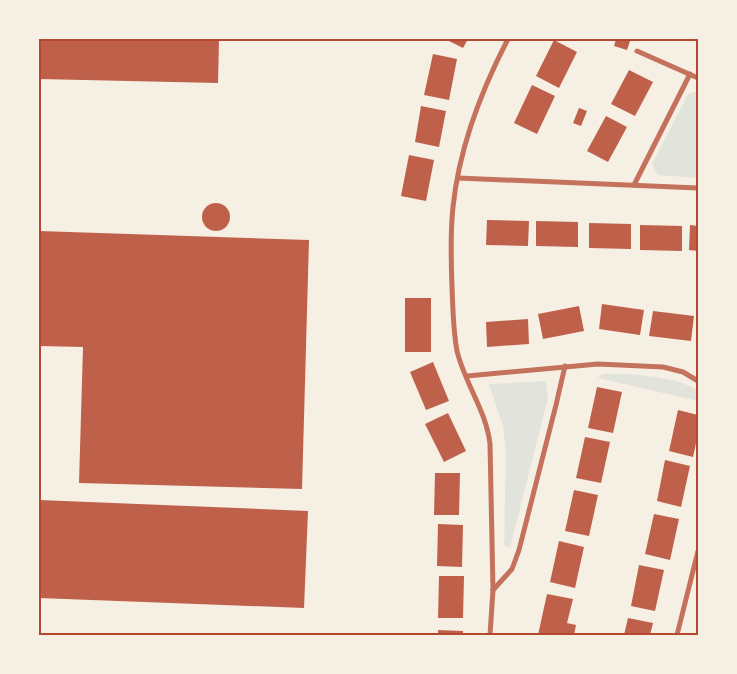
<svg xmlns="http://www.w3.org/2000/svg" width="737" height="674" font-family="Mulish,sans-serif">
<rect width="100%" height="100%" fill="#f6efe4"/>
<g fill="#e2e4dc">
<path d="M698,91V178L658,175L652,164L688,94Z"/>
<path d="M602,374C627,373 678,376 698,391V401L598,378Z"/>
<path d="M546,381L548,398L510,548L504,545L506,452L503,426L489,384Z"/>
</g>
<g fill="#bf614a">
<path d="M39,39H219L218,83L39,79Z"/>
<path d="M445,39H468L463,48Z"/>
<path d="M616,39H625L630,41L627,50L614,46Z"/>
<path d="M554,40L577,52L559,88L536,76Z"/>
<path d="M433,54L457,59L449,100L424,95Z"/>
<path d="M629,70L653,82L635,116L611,104Z"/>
<path d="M532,85L555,96L537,134L514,123Z"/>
<path d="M421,106L446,111L439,147L415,142Z"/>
<path d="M579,108L587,111L581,126L573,123Z"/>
<path d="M606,116L627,127L608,162L587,151Z"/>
<path d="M409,155L434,160L426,201L401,196Z"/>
<circle cx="216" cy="217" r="14"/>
<path d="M487,220L529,221L528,246L486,245Z"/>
<path d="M536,221L578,222V247L536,246Z"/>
<path d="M589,223L631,224V249L589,248Z"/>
<path d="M640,225L682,226V251L640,250Z"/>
<path d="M690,225L698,226V251L689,250Z"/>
<path d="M39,231L309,240L302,489L79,483L83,347L39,346Z"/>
<rect x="405" y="298" width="26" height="54"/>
<path d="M602,304L644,310L640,335L599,329Z"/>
<path d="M579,306L584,331L543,339L538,314Z"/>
<path d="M653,311L694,316L691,341L649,336Z"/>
<path d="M528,319L529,344L487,347L486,322Z"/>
<path d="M433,362L449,401L426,410L410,372Z"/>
<path d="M597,387L622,392L613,433L588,428Z"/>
<path d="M678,410L698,415V434L693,457L669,451Z"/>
<path d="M448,413L466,451L444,462L425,424Z"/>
<path d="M585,437L610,442L601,483L576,478Z"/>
<path d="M665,460L690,466L681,507L657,501Z"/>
<path d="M435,473H460L459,515H434Z"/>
<path d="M574,490L598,495L589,536L565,531Z"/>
<path d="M39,500L308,511L304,608L39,598Z"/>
<path d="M654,514L679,519L670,560L645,554Z"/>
<path d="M438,524L463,525L462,567L437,566Z"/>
<path d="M559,541L584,547L575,588L550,582Z"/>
<path d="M639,565L664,570L655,611L631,606Z"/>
<path d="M439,576H464L463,618H438Z"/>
<path d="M547,594L573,599L567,623L576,625L574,635H538Z"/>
<path d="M628,618L653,623L650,635H624Z"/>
<path d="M438,630L463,631V635H438Z"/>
</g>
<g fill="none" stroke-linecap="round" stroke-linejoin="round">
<g stroke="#c5725c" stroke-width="5">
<path d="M637,51L698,78"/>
<path d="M458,178L698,188"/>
<path d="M634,185L690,74"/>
<path d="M467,376L598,364L663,367L683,372L698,381"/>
<path d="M493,590L512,569L519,550L556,405L565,366"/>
<path d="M490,635L493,590L490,444C486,410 465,384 457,351C453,330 453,309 452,287C451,261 450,234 453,207C459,149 481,91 508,39"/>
<path d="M677,635L698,551"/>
</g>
</g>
<rect width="737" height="674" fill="none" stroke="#f6efe4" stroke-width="80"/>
<rect x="40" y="40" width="657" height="594" fill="none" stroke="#b5482f" stroke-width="2"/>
</svg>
